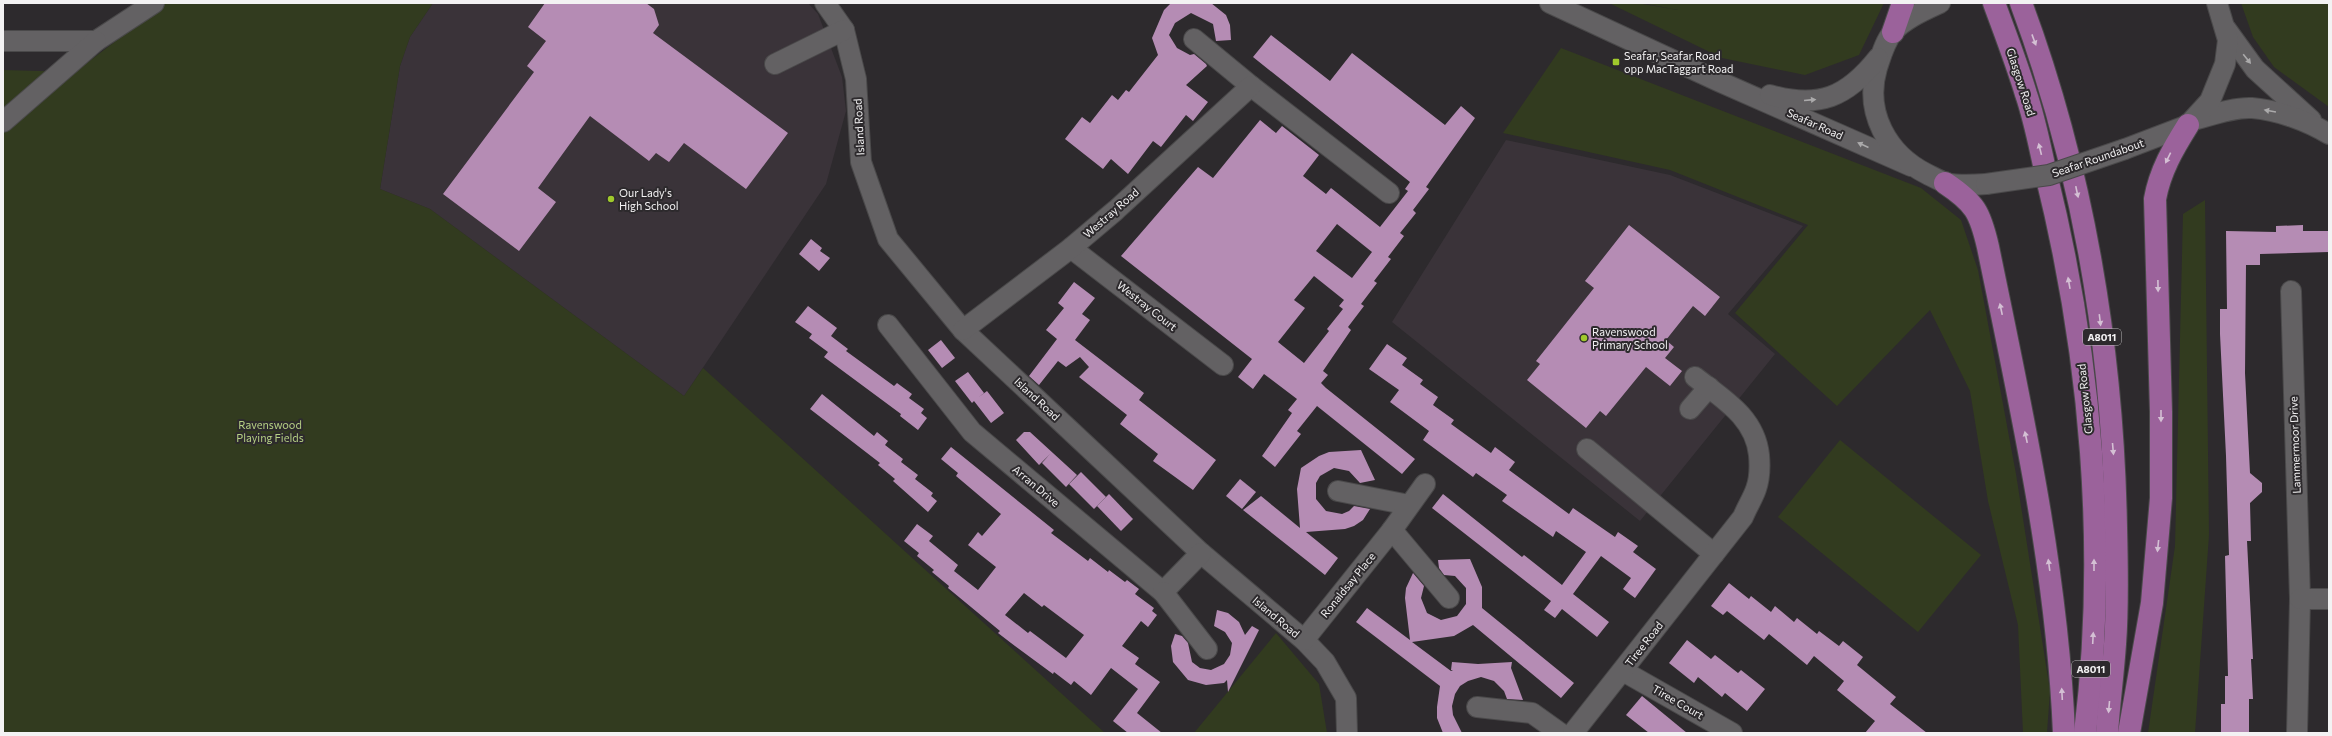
<svg xmlns="http://www.w3.org/2000/svg" width="2332" height="736" font-family="Commissioner,sans-serif">
<rect width="100%" height="100%" fill="#2d2a2d"/>
<g fill="#3a3339">
<path d="M433,3H808L818,14L842,77L846,111L826,184L684,396L430,209L380,189L400,66L410,37Z"/>
<path d="M1506,140L1670,175L1803,226L1728,314L1775,354L1640,521L1392,322Z"/>
</g>
<g fill="#323b1f">
<path d="M166,3H433L410,37L400,66L380,189L430,209L684,396L703,368L1105,733H3V70L75,72Z"/>
<path d="M1609,3H1637L1678,10L1642,3H1884L1859,55L1805,75L1722,58Z"/>
<path d="M2241,3H2329V107L2274,67L2253,37Z"/>
<path d="M1561,48L1921,188L1961,220L1978,270L2016,474L2050,691L2047,733H2023L2018,625L1988,501L1970,391L1930,310L1837,406L1735,313L1808,225L1670,170L1503,133Z"/>
<path d="M2205,200L2209,535L2195,733H2148L2175,546L2183,214Z"/>
<path d="M1840,440L1981,555L1918,632L1778,517Z"/>
<path d="M1276,633L1319,684L1327,733H1194Z"/>
</g>
<g fill="#b58cb4" fill-rule="evenodd">
<path d="M545,3H646L654,9L659,25L653,33L788,133L746,189L684,143L669,162L656,153L649,161L590,116L538,188L556,202L519,251L443,194L534,72L527,66L546,41L528,27Z"/>
<path d="M1171,3H1211L1226,15L1230,25L1231,40L1216,41L1213,24L1191,13L1175,23L1169,35L1177,48L1190,55L1194,54L1206,64L1207,66L1186,85L1208,102L1193,121L1186,115L1161,147L1153,141L1128,174L1111,159L1103,169L1065,139L1082,117L1090,123L1112,95L1118,100L1126,90L1129,92L1158,55L1152,38L1164,10Z"/>
<path d="M1271,35L1330,81L1352,53L1445,125L1461,106L1475,118L1426,187L1429,189L1413,210L1416,213L1400,233L1404,236L1388,257L1391,259L1374,281L1377,283L1361,304L1364,306L1348,327L1351,330L1323,371L1328,375L1321,383L1326,388L1415,459L1402,474L1317,406L1297,431L1301,434L1275,467L1262,456L1292,413L1288,410L1297,399L1264,374L1253,389L1238,377L1252,359L1121,256L1198,167L1213,178L1260,120L1276,133L1282,126L1319,155L1303,176L1326,194L1331,188L1380,227L1408,191L1405,189L1410,182L1253,57ZM1337,224L1372,252L1352,278L1316,251ZM1314,276L1344,300L1339,306L1343,309L1327,329L1329,331L1304,363L1278,342L1305,308L1294,300Z"/>
<path d="M1629,225L1720,297L1705,316L1693,306L1666,340L1674,347L1665,358L1682,371L1670,386L1646,367L1606,416L1600,411L1586,428L1527,380L1540,364L1536,361L1594,288L1585,281Z"/>
<path d="M2303,225V231H2329V252L2260,254V265H2246L2245,373L2250,473L2262,483V492L2250,503L2251,541H2247L2253,659H2251L2253,699H2249V733H2221V704H2225V676H2228L2225,556L2229,555L2226,456L2220,334V309H2227L2226,231L2276,232V226Z"/>
<path d="M811,239L822,248L820,251L830,258L819,271L799,254Z"/>
<path d="M1074,282L1095,298L1082,314L1090,320L1075,340L1144,393L1139,400L1216,460L1193,490L1153,461L1158,454L1120,424L1127,415L1079,377L1089,367L1080,357L1066,367L1058,361L1039,385L1029,376L1057,339L1046,330L1064,308L1058,303Z"/>
<path d="M808,306L837,328L831,336L848,349L846,351L894,386L897,383L912,394L909,398L924,409L921,413L927,418L918,430L900,416L901,414L824,357L828,352L809,338L812,334L795,322Z"/>
<path d="M941,340L955,358L942,368L928,350Z"/>
<path d="M1387,344L1407,358L1402,365L1423,380L1420,384L1438,397L1433,405L1454,420L1451,424L1491,453L1495,447L1515,462L1509,470L1569,514L1573,508L1615,537L1618,532L1638,546L1633,552L1656,569L1635,598L1623,589L1631,578L1601,556L1573,594L1609,622L1597,637L1562,609L1555,618L1544,610L1551,601L1432,508L1443,494L1522,557L1524,555L1562,585L1586,552L1556,531L1553,537L1502,501L1507,495L1476,473L1473,477L1423,440L1429,431L1390,402L1399,390L1369,369Z"/>
<path d="M968,372L984,393L979,397L987,391L1004,413L991,423L974,401L972,403L955,381Z"/>
<path d="M822,394L874,436L877,432L888,441L885,445L903,459L901,462L918,475L915,479L933,493L931,496L937,501L928,512L893,481L895,479L878,465L880,463L810,409Z"/>
<path d="M1024,432H1030L1077,475L1066,487L1042,463L1050,454L1039,465L1016,440Z"/>
<path d="M951,447L1054,530L1051,533L1088,561L1090,558L1108,572L1109,570L1125,582L1127,580L1139,589L1135,594L1154,608L1152,611L1157,615L1148,627L1141,621L1122,646L1139,658L1135,664L1160,682L1137,713L1162,733H1128L1113,721L1138,689L1111,668L1091,695L1074,681L1071,685L1054,672L1053,674L1011,643L998,633L1000,631L948,588L949,586L932,572L934,570L917,556L919,553L904,541L917,524L933,536L929,541L958,565L954,571L978,590L996,567L968,545L978,532L982,536L1001,514L956,476L958,473L941,459ZM1024,593L1042,607L1044,605L1084,635L1066,658L1030,631L1028,633L1005,615Z"/>
<path d="M1361,450L1375,480L1360,483L1349,471L1334,468L1320,476L1316,483V499L1326,511L1342,514L1349,511L1354,506L1370,509L1363,520L1354,526L1345,529L1306,532L1338,558L1325,575L1243,510L1261,496L1300,528L1297,489L1301,468L1319,456L1329,452Z"/>
<path d="M1081,472L1106,497L1094,509L1069,484Z"/>
<path d="M1240,479L1256,492L1242,509L1226,496Z"/>
<path d="M1109,494L1133,519L1121,531L1097,506Z"/>
<path d="M1470,559L1482,587V608L1574,683L1561,698L1473,625L1454,636L1412,642L1451,671L1453,670H1451L1452,662L1478,664L1512,662L1511,668L1523,700L1507,699L1504,691L1494,681L1481,677L1468,681L1460,686L1455,694L1452,706L1453,715L1462,733H1443L1437,718V707L1440,686L1356,622L1367,608L1410,640L1405,598L1406,588L1413,573L1424,586L1421,598L1427,613L1441,620L1457,616L1466,604V588L1455,576L1444,575L1439,568L1438,560Z"/>
<path d="M1729,583L1749,599L1751,596L1771,612L1775,606L1794,622L1797,618L1817,634L1819,631L1839,646L1843,641L1863,657L1857,665L1896,697L1890,704L1927,733H1865L1875,721L1837,690L1844,681L1814,656L1807,665L1769,634L1764,640L1727,611L1723,615L1711,606Z"/>
<path d="M1217,610L1228,613L1239,622L1245,635L1252,626L1259,630L1228,692L1227,680L1224,683L1206,685L1188,680L1173,662L1171,646L1175,634L1182,636L1188,643L1192,662L1200,668L1211,670L1224,664L1230,655L1232,643L1225,632L1214,626Z"/>
<path d="M1687,640L1711,659L1715,655L1738,673L1741,670L1765,689L1747,711L1725,693L1722,697L1698,677L1694,683L1669,663Z"/>
<path d="M1642,696L1687,733H1649L1626,715Z"/>
</g>
<g fill="none" stroke-linecap="round" stroke-linejoin="round">
<defs>
<g id="minor">
<path d="M825,3L844,30L856,79L861,162L888,239L963,330L1201,553L1304,640L1325,662L1346,698L1347,733"/>
<path d="M1550,3L1718,81L1911,166"/>
<path d="M1940,3C1925,10 1904,19 1893,32C1885,41 1881,56 1877,68C1864,112 1887,154 1927,174C1933,177 1940,181 1946,183C1959,186 1973,185 1986,184"/>
<path d="M2226,29L2255,69L2311,120"/>
<path d="M1194,39L1251,86L1389,193"/>
<path d="M3,41H96L154,3"/>
<path d="M775,64L844,30"/>
<path d="M1770,95C1819,109 1847,97 1878,58"/>
<path d="M2194,120C2212,115 2234,107 2252,108C2278,110 2307,121 2329,134"/>
<path d="M3,122L96,41"/>
<path d="M2125,149L2188,125L2210,101L2225,64L2228,40L2217,3"/>
<path d="M1071,248L1223,365"/>
<path d="M2291,291L2300,599L2297,733"/>
<path d="M888,325L972,432L1163,592L1201,553"/>
<path d="M963,330L1071,248L1116,210L1251,86"/>
<path d="M1690,409L1709,387"/>
<path d="M1587,449L1714,554"/>
<path d="M1338,491L1409,505"/>
<path d="M1392,530L1449,598"/>
<path d="M1163,592L1207,649"/>
<path d="M2300,599H2329"/>
<path d="M1304,640L1392,530L1425,484"/>
<path d="M1623,671L1732,733"/>
<path d="M1477,707L1532,713L1560,733"/>
<path d="M1573,733L1743,517C1747,507 1753,498 1756,489C1760,478 1760,466 1759,455C1755,417 1723,399 1695,377"/>
</g>
<g id="major">
<path d="M1994,3C2005,33 2017,64 2026,94C2035,120 2040,148 2046,174C2091,355 2108,548 2085,733"/>
<path d="M2021,3C2083,170 2113,350 2116,528C2117,567 2118,606 2115,644C2113,674 2109,703 2107,733"/>
<path d="M1893,32L1903,3"/>
<path d="M1945,183C1975,203 1980,212 1988,247C2021,408 2057,568 2064,733"/>
<path d="M2129,733L2152,603L2161,498V412L2155,199C2160,171 2173,149 2188,125"/>
</g>
</defs>
<use href="#minor" stroke="#4a494a" stroke-width="22"/>
<use href="#major" stroke="#4a494a" stroke-width="24"/>
<use href="#minor" stroke="#636163" stroke-width="20"/>
<use href="#major" stroke="#9b629b" stroke-width="22"/>
<defs>
<path id="minor-bridge" d="M1986,184L2049,175L2125,149"/>
</defs>
<use href="#minor-bridge" stroke="#4a494a" stroke-width="22" stroke-linecap="butt"/>
<use href="#minor-bridge" stroke="#636163" stroke-width="20"/>
</g>
<defs><path id="oneway-solid" d="M-6-.8H1V-3.2L6.5 0L1 3.2V.8H-6Z"/></defs>
<g fill="#d4c0d4">
<use href="#oneway-solid" transform="translate(2034 40) rotate(70)"/>
<use href="#oneway-solid" transform="translate(2040 149) rotate(-104)"/>
<use href="#oneway-solid" transform="translate(2168 158) rotate(116)"/>
<use href="#oneway-solid" transform="translate(2077 192) rotate(78)"/>
<use href="#oneway-solid" transform="translate(2069 283) rotate(-100)"/>
<use href="#oneway-solid" transform="translate(2158 286) rotate(89)"/>
<use href="#oneway-solid" transform="translate(2001 309) rotate(-102)"/>
<use href="#oneway-solid" transform="translate(2100 320) rotate(83)"/>
<use href="#oneway-solid" transform="translate(2161 416) rotate(90)"/>
<use href="#oneway-solid" transform="translate(2026 437) rotate(-102)"/>
<use href="#oneway-solid" transform="translate(2113 449) rotate(85)"/>
<use href="#oneway-solid" transform="translate(2158 546) rotate(96)"/>
<use href="#oneway-solid" transform="translate(2049 565) rotate(-98)"/>
<use href="#oneway-solid" transform="translate(2094 565) rotate(-90)"/>
<use href="#oneway-solid" transform="translate(2093 638) rotate(-87)"/>
<use href="#oneway-solid" transform="translate(2062 694) rotate(-93)"/>
<use href="#oneway-solid" transform="translate(2109 707) rotate(95)"/>
</g>
<g fill="#abaaab">
<use href="#oneway-solid" transform="translate(2247 59) rotate(51)"/>
<use href="#oneway-solid" transform="translate(1810 100) rotate(-5)"/>
<use href="#oneway-solid" transform="translate(2270 111) rotate(-170)"/>
<use href="#oneway-solid" transform="translate(1863 145) rotate(-156)"/>
</g>
<g fill="#a0c92c" stroke="#2d2a2d" stroke-width="1.5">
<rect x="1612" y="58" width="8" height="8" rx="2"/>
<circle cx="611" cy="199" r="4"/>
<circle cx="1584" cy="338" r="4"/>
</g>
<g text-anchor="middle" stroke-width="4" stroke-linejoin="round" paint-order="stroke">
<g fill="#2d2a2d" stroke="#b8b6b8" stroke-width="1">
<rect x="2083" y="329" width="38" height="16" rx="3"/>
<rect x="2072" y="661" width="38" height="16" rx="3"/>
</g>
<g font-size="10" font-weight="bold" fill="#f3f2f3">
<text x="2102" y="341">A8011</text>
<text x="2091" y="673">A8011</text>
</g>
<g font-size="11" fill="#f3f2f3" stroke="#2d2a2d" text-anchor="start">
<text x="1624" y="60">Seafar, Seafar Road<tspan x="1624" dy="13">opp MacTaggart Road</tspan></text>
<text x="619" y="197">Our Lady's<tspan x="619" dy="13">High School</tspan></text>
<text x="1592" y="336">Ravenswood<tspan x="1592" dy="13">Primary School</tspan></text>
</g>
<g font-size="11" fill="#f3f2f3" stroke="#2d2a2d">
<text transform="translate(2021 82) rotate(72)" y="4">Glasgow Road</text>
<text transform="translate(1815 124) rotate(24)" y="4">Seafar Road</text>
<text transform="translate(859 127) rotate(-93)" y="4">Island Road</text>
<text transform="translate(2098 158) rotate(-19)" y="4">Seafar Roundabout</text>
<text transform="translate(1111 213) rotate(-41)" y="4">Westray Road</text>
<text transform="translate(1147 306) rotate(38)" y="4">Westray Court</text>
<text transform="translate(1037 399) rotate(43)" y="4">Island Road</text>
<text transform="translate(2085 399) rotate(-96)" y="4">Glasgow Road</text>
<text transform="translate(2295 445) rotate(-92)" y="4">Lammermoor Drive</text>
<text transform="translate(1036 486) rotate(40)" y="4">Arran Drive</text>
<text transform="translate(1348 585) rotate(-51)" y="4">Ronaldsay Place</text>
<text transform="translate(1276 617) rotate(40)" y="4">Island Road</text>
<text transform="translate(1644 644) rotate(-52)" y="4">Tiree Road</text>
<text transform="translate(1678 702) rotate(30)" y="4">Tiree Court</text>
</g>
<g font-size="11" fill="#b6d084" stroke="#2d2a2d">
<text x="270" y="429">Ravenswood<tspan x="270" dy="13">Playing Fields</tspan></text>
</g>
</g>
<rect width="2332" height="736" fill="none" stroke="#f3f2f3" stroke-width="8"/>
</svg>
